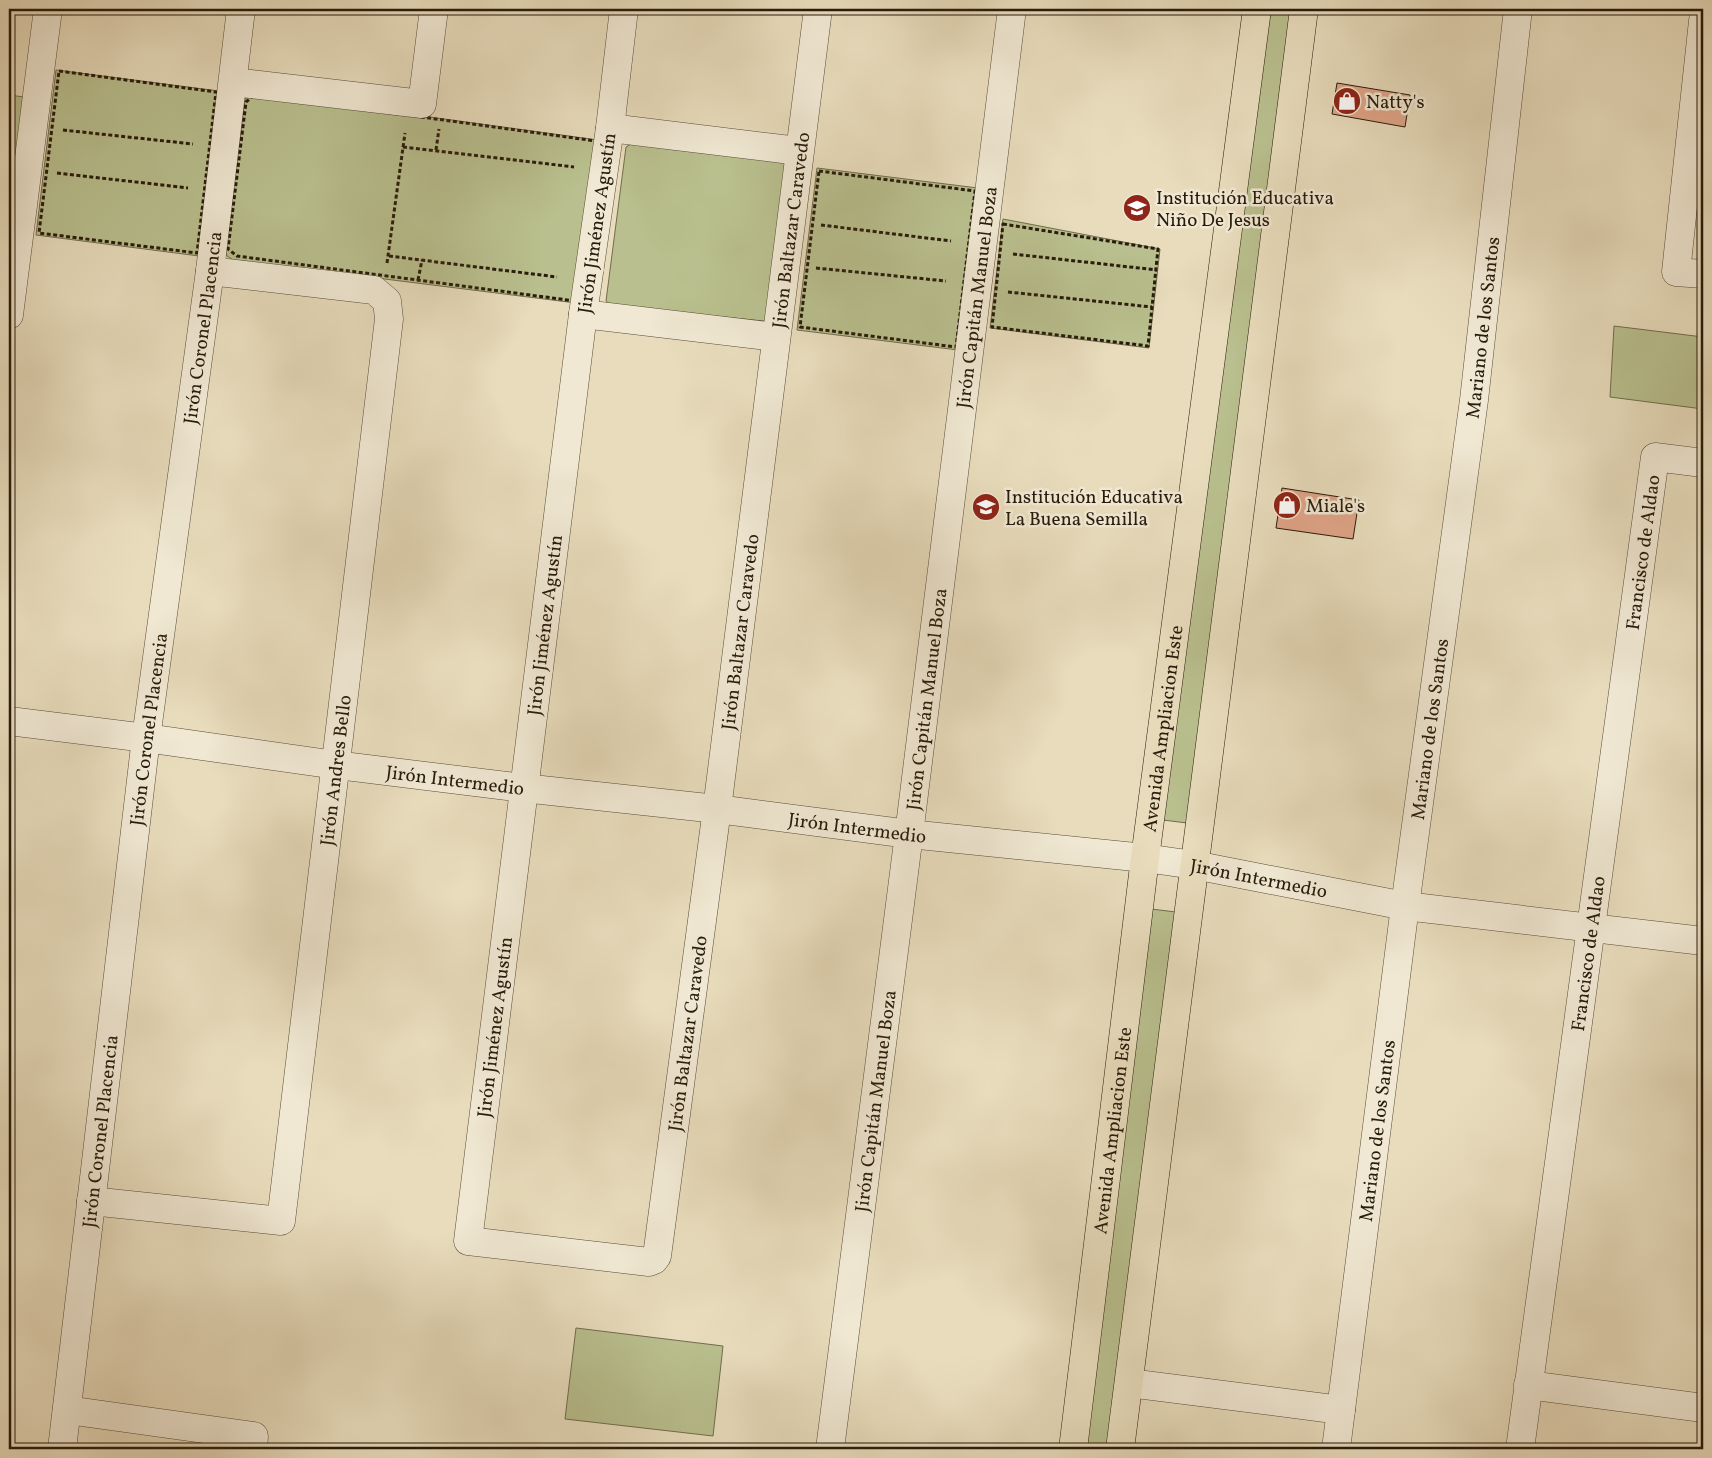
<svg xmlns="http://www.w3.org/2000/svg" width="1712" height="1458" font-family="Vollkorn,serif">
<rect width="100%" height="100%" fill="#e8dcbc"/>
<filter id="stains"><feTurbulence type="fractalNoise" baseFrequency=".004" numOctaves="4"/><feColorMatrix values="0 0 0 0 .2 0 0 0 0 .09 0 0 0 0 .02 0 0 0 .5 -.17"/></filter>
<radialGradient id="worn" r=".72"><stop offset=".6" stop-color="#630" stop-opacity="0"/><stop offset="1" stop-color="#630" stop-opacity=".3"/></radialGradient>
<g fill="#b9bf8e" stroke="#706d4d">
<path d="M1267,9H1291L1187,823L1163,820Z"/>
<path d="M56,70L219,91L199,256L36,235Z"/>
<path d="M254,93L598,140L576,303L233,260L227,256L225,251L245,99Z"/>
<path d="M9,95L24,97L10,199L9,198Z"/>
<path d="M633,143L782,160L787,166L769,316L764,321L612,306L606,301L626,147Z"/>
<path d="M817,168L978,188L958,350L797,330Z"/>
<path d="M1003,219L1160,249L1149,348L990,328Z"/>
<path d="M1614,326L1703,337V409L1610,397Z"/>
<path d="M1151,909L1176,912L1109,1449H1083Z"/>
<path d="M576,1328L723,1346L713,1436L565,1419Z"/>
</g>
<g fill="#e0a588" stroke="#281b0c">
<path d="M1337,83L1410,95L1405,127L1332,114Z"/>
<path d="M1282,488L1359,500L1353,539L1276,528Z"/>
</g>
<g fill="none" stroke-linecap="round" stroke-linejoin="round">
<defs>
<g id="minor">
<path id="s1" d="M624,9L610,128L583,314L468,1241L649,1262L654,1260L657,1256L717,809L818,9"/>
<path d="M1703,21L1676,272L1703,274"/>
<path d="M233,82L422,104L434,9"/>
<path d="M610,128L799,151"/>
<path d="M583,314L776,337"/>
<path d="M9,315L48,9"/>
<path id="s2" d="M9,721L146,738L336,765L523,788L717,809L909,834L1145,858L1194,865L1405,906L1703,941"/>
<path id="s3" d="M91,1201L281,1221L389,319L387,301L374,290L210,271"/>
<path d="M1129,1383L1341,1410"/>
<path d="M1528,1385L1703,1408"/>
<path d="M67,1410L254,1436L253,1449"/>
<path id="s4" d="M62,1449L146,738L210,271L241,9"/>
<path id="s5" d="M830,1449L909,834L1012,9"/>
<path id="s6" d="M1336,1449L1405,906L1474,400L1518,9"/>
<path id="s7" d="M1520,1449L1655,457L1703,463"/>
</g>
<g id="major">
<path id="s8" d="M1073,1449L1145,858L1257,9"/>
<path d="M1120,1449L1304,9"/>
</g>
</defs>
<use href="#minor" stroke="#584b38" stroke-width="29"/>
<use href="#major" stroke="#281b0c" stroke-width="29"/>
<g stroke="#281b0c" stroke-width="3" stroke-dasharray="4 2.5" stroke-linecap="butt">
<path d="M59,71L216,92L197,253L39,233Z"/>
<path d="M253,96L407,115L596,141L575,301L237,256L228,249L246,102Z"/>
<path d="M63,130L193,144"/>
<path d="M403,147L574,167"/>
<path d="M436,150L439,129"/>
<path d="M819,171L975,191L956,347L800,327Z"/>
<path d="M57,173L188,188"/>
<path d="M1003,224L1158,249L1148,346L992,327Z"/>
<path d="M821,225L951,241"/>
<path d="M1013,254L1157,270"/>
<path d="M389,256L557,277"/>
<path d="M387,263L405,133"/>
<path d="M816,268L946,281"/>
<path d="M418,280L422,260"/>
<path d="M1008,292L1152,307"/>
</g>
<use href="#minor" stroke="#f0e8d3" stroke-width="28"/>
<use href="#major" stroke="#e8dcbc" stroke-width="28"/>
</g>
<defs>
<symbol id="shop-disc" viewBox="-11 -11 22 22"><circle r="9.5" fill="#8f2418" stroke="#f0e8d3"/><path d="M-5-2.5h2.3a2.7 3.5 0 0 1 5.4 0H5L5.5 6h-11ZM-1.5-2.5h3a1.5 2.3 0 0 0-3 0Z" fill="#fff"/></symbol>
<symbol id="school-disc" viewBox="-11 -11 22 22"><circle r="9.5" fill="#8f2418" stroke="#f0e8d3"/><path d="M0-5L7-2L0 1L-7-2ZM-4 1L0 2.5L4 1V4Q0 6-4 4Z" fill="#fff"/></symbol>
</defs>
<g fill-rule="evenodd">
<use href="#shop-disc" x="1331" y="85" width="32" height="32"/>
<use href="#school-disc" x="1121" y="192" width="32" height="32"/>
<use href="#shop-disc" x="1271" y="489" width="32" height="32"/>
<use href="#school-disc" x="970" y="491" width="32" height="32"/>
</g>
<g text-anchor="middle" stroke-width="5" stroke-linejoin="round" paint-order="stroke">
<g font-size="19" fill="#281b0c" stroke="#f0e8d3" text-anchor="start">
<text x="1366" y="108">Natty's</text>
<text x="1156" y="204">Institución Educativa<tspan x="1156" dy="22">Niño De Jesus</tspan></text>
<text x="1005" y="503">Institución Educativa<tspan x="1005" dy="22">La Buena Semilla</tspan></text>
<text x="1306" y="512">Miale's</text>
</g>
<g font-size="19" fill="#281b0c" stroke="#f0e8d3">
<text transform="translate(596 223) rotate(-82)" y="7">Jirón Jiménez Agustín</text>
<text dy="7" stroke="none"><textPath href="#s1" startOffset="2469">Jirón Baltazar Caravedo</textPath></text>
<text dy="7" stroke="none"><textPath href="#s5" startOffset="1161">Jirón Capitán Manuel Boza</textPath></text>
<text dy="7" stroke="none"><textPath href="#s4" startOffset="1130">Jirón Coronel Placencia</textPath></text>
<text dy="7" stroke="none"><textPath href="#s6" startOffset="1131">Mariano de los Santos</textPath></text>
<text dy="7" stroke="none"><textPath href="#s7" startOffset="905">Francisco de Aldao</textPath></text>
<text transform="translate(544 625) rotate(-83)" y="7">Jirón Jiménez Agustín</text>
<text dy="7" stroke="none"><textPath href="#s1" startOffset="2064">Jirón Baltazar Caravedo</textPath></text>
<text dy="7" stroke="none"><textPath href="#s5" startOffset="756">Jirón Capitán Manuel Boza</textPath></text>
<text dy="7" stroke="none"><textPath href="#s4" startOffset="725">Jirón Coronel Placencia</textPath></text>
<text dy="7" stroke="none"><textPath href="#s8" startOffset="726">Avenida Ampliacion Este</textPath></text>
<text dy="7" stroke="none"><textPath href="#s6" startOffset="726">Mariano de los Santos</textPath></text>
<text dy="7" stroke="none"><textPath href="#s3" startOffset="645">Jirón Andres Bello</textPath></text>
<text dy="7" stroke="none"><textPath href="#s2" startOffset="450">Jirón Intermedio</textPath></text>
<text dy="7" stroke="none"><textPath href="#s2" startOffset="855">Jirón Intermedio</textPath></text>
<text dy="7" stroke="none"><textPath href="#s2" startOffset="1260">Jirón Intermedio</textPath></text>
<text dy="7" stroke="none"><textPath href="#s7" startOffset="500">Francisco de Aldao</textPath></text>
<text transform="translate(494 1027) rotate(-83)" y="7">Jirón Jiménez Agustín</text>
<text dy="7" stroke="none"><textPath href="#s1" startOffset="1659">Jirón Baltazar Caravedo</textPath></text>
<text dy="7" stroke="none"><textPath href="#s5" startOffset="351">Jirón Capitán Manuel Boza</textPath></text>
<text dy="7" stroke="none"><textPath href="#s8" startOffset="321">Avenida Ampliacion Este</textPath></text>
<text dy="7" stroke="none"><textPath href="#s4" startOffset="320">Jirón Coronel Placencia</textPath></text>
<text dy="7" stroke="none"><textPath href="#s6" startOffset="321">Mariano de los Santos</textPath></text>
</g>
</g>
<rect width="1712" height="1458" fill="none" stroke="#e8dcbc" stroke-width="30"/>
<rect x="10" y="10" width="1692" height="1438" fill="none" stroke="#281b0c" stroke-width="2.5"/>
<rect x="15" y="15" width="1682" height="1428" fill="none" stroke="#281b0c"/>
<rect width="100%" height="100%" filter="url(#stains)"/>
<rect width="100%" height="100%" fill="url(#worn)"/>
</svg>
